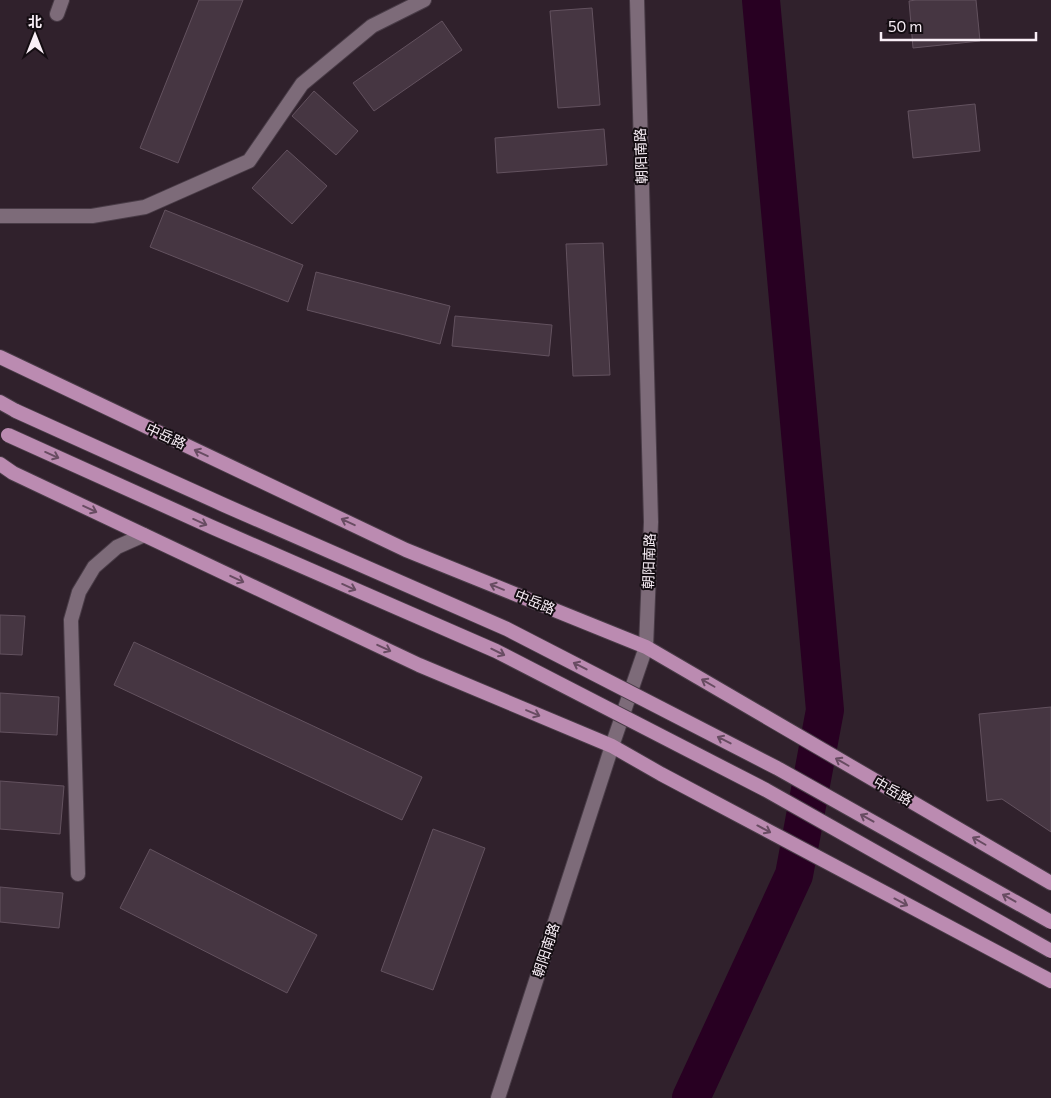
<svg xmlns="http://www.w3.org/2000/svg" width="1051" height="1098" font-family="Commissioner,'Noto Sans SC',sans-serif">
<rect width="100%" height="100%" fill="#30212c"/>
<g fill="none" stroke-linecap="round" stroke-linejoin="round">
<path stroke="#280022" stroke-width="38" d="M691,1098L794,875L825,710L761,0"/>
</g>
<g fill="#463642" stroke="#63525f">
<path d="M199,0H243L178,163L140,148Z"/>
<path d="M916,0H976L980,41L913,48L909,1Z"/>
<path d="M592,8L600,105L558,108L550,11Z"/>
<path d="M442,21L462,50L374,111L353,83Z"/>
<path d="M314,91L358,131L336,155L292,116Z"/>
<path d="M975,104L980,151L913,158L908,111Z"/>
<path d="M604,129L607,165L497,173L495,138Z"/>
<path d="M287,150L327,186L292,224L252,188Z"/>
<path d="M165,210L303,265L288,302L150,247Z"/>
<path d="M603,243L610,375L573,376L566,244Z"/>
<path d="M316,272L450,306L440,344L307,310Z"/>
<path d="M455,316L552,325L549,356L452,346Z"/>
<path d="M0,615L25,616L22,655L0,654Z"/>
<path d="M134,642L422,777L402,820L114,685Z"/>
<path d="M0,693L59,697L57,735L0,732Z"/>
<path d="M1051,707V832L1002,799L987,801L979,714Z"/>
<path d="M0,781L64,786L60,834L0,829Z"/>
<path d="M433,829L485,848L433,990L381,971Z"/>
<path d="M150,849L317,935L287,993L120,908Z"/>
<path d="M0,887L63,893L59,928L0,922Z"/>
</g>
<g fill="none" stroke-linecap="round" stroke-linejoin="round">
<defs>
<g id="minor">
<path d="M57,14L62,0"/>
<path d="M0,216H92L145,207L249,161L302,84L372,26L424,0"/>
<path d="M78,874L71,620L79,592L94,567L117,547L144,535"/>
</g>
<path id="tertiary" d="M498,1098L612,746L646,647L651,522L637,0"/>
<g id="primary">
<path d="M0,357L406,550L646,647L1051,883"/>
<path d="M0,402L16,411"/>
<path d="M0,464L13,473L419,665L612,746L661,774L1051,981"/>
</g>
</defs>
<use href="#minor" stroke="#493c47" stroke-width="16"/>
<use href="#tertiary" stroke="#493c47" stroke-width="16"/>
<use href="#primary" stroke="#493c47" stroke-width="16"/>
<use href="#minor" stroke="#7d6b79" stroke-width="14"/>
<use href="#tertiary" stroke="#7d6b79" stroke-width="14"/>
<use href="#primary" stroke="#bb8bb1" stroke-width="14"/>
<defs>
<g id="primary-bridge">
<path d="M16,411L224,505L507,629L777,768L1051,922"/>
<path d="M8,435L214,528L496,651L766,790L1051,951"/>
</g>
</defs>
<use href="#primary-bridge" stroke="#493c47" stroke-width="16" stroke-linecap="butt"/>
<use href="#primary-bridge" stroke="#bb8bb1" stroke-width="14"/>
</g>
<defs><path id="oneway-shaft" d="M-6 0H5M1.5-3L5.5 0L1.5 3" fill="none" stroke-width="1.6" stroke-linecap="round" stroke-linejoin="round" transform="scale(1.25)"/></defs>
<g stroke="#684c62">
<use href="#oneway-shaft" transform="translate(201 453) rotate(-155)"/>
<use href="#oneway-shaft" transform="translate(52 455) rotate(24)"/>
<use href="#oneway-shaft" transform="translate(90 509) rotate(25)"/>
<use href="#oneway-shaft" transform="translate(200 522) rotate(24)"/>
<use href="#oneway-shaft" transform="translate(348 522) rotate(-155)"/>
<use href="#oneway-shaft" transform="translate(237 579) rotate(25)"/>
<use href="#oneway-shaft" transform="translate(349 587) rotate(24)"/>
<use href="#oneway-shaft" transform="translate(497 587) rotate(-158)"/>
<use href="#oneway-shaft" transform="translate(384 648) rotate(25)"/>
<use href="#oneway-shaft" transform="translate(498 652) rotate(26)"/>
<use href="#oneway-shaft" transform="translate(580 666) rotate(-153)"/>
<use href="#oneway-shaft" transform="translate(708 683) rotate(-150)"/>
<use href="#oneway-shaft" transform="translate(533 713) rotate(23)"/>
<use href="#oneway-shaft" transform="translate(724 740) rotate(-153)"/>
<use href="#oneway-shaft" transform="translate(842 762) rotate(-150)"/>
<use href="#oneway-shaft" transform="translate(867 818) rotate(-151)"/>
<use href="#oneway-shaft" transform="translate(764 829) rotate(28)"/>
<use href="#oneway-shaft" transform="translate(979 841) rotate(-150)"/>
<use href="#oneway-shaft" transform="translate(1009 898) rotate(-151)"/>
<use href="#oneway-shaft" transform="translate(901 902) rotate(28)"/>
</g>
<g text-anchor="middle" stroke-width="4" stroke-linejoin="round" paint-order="stroke">
<g font-size="14" fill="#f9eff7" stroke="#140d12">
<text transform="translate(641 156) rotate(-92)" y="5">朝阳南路</text>
<text transform="translate(166 436) rotate(25)" y="5">中岳路</text>
<text transform="translate(649 561) rotate(-88)" y="5">朝阳南路</text>
<text transform="translate(535 602) rotate(22)" y="5">中岳路</text>
<text transform="translate(893 791) rotate(30)" y="5">中岳路</text>
<text transform="translate(546 950) rotate(-72)" y="5">朝阳南路</text>
</g>
</g>
<g transform="translate(35 35)" stroke="#140d12" stroke-width="4" paint-order="stroke">
<path d="M0-4L9 19L0 12L-9 19Z" fill="#f9eff7"/>
<text y="-8" font-size="14" font-weight="bold" text-anchor="middle" fill="#f9eff7">北</text>
</g>
<path d="M881 32v8h155v-8" fill="none" stroke="#f9eff7" stroke-width="2.5"/>
<text x="888" y="32" font-size="15" fill="#f9eff7" stroke="#140d12" stroke-width="4" paint-order="stroke">50 m</text>
</svg>
